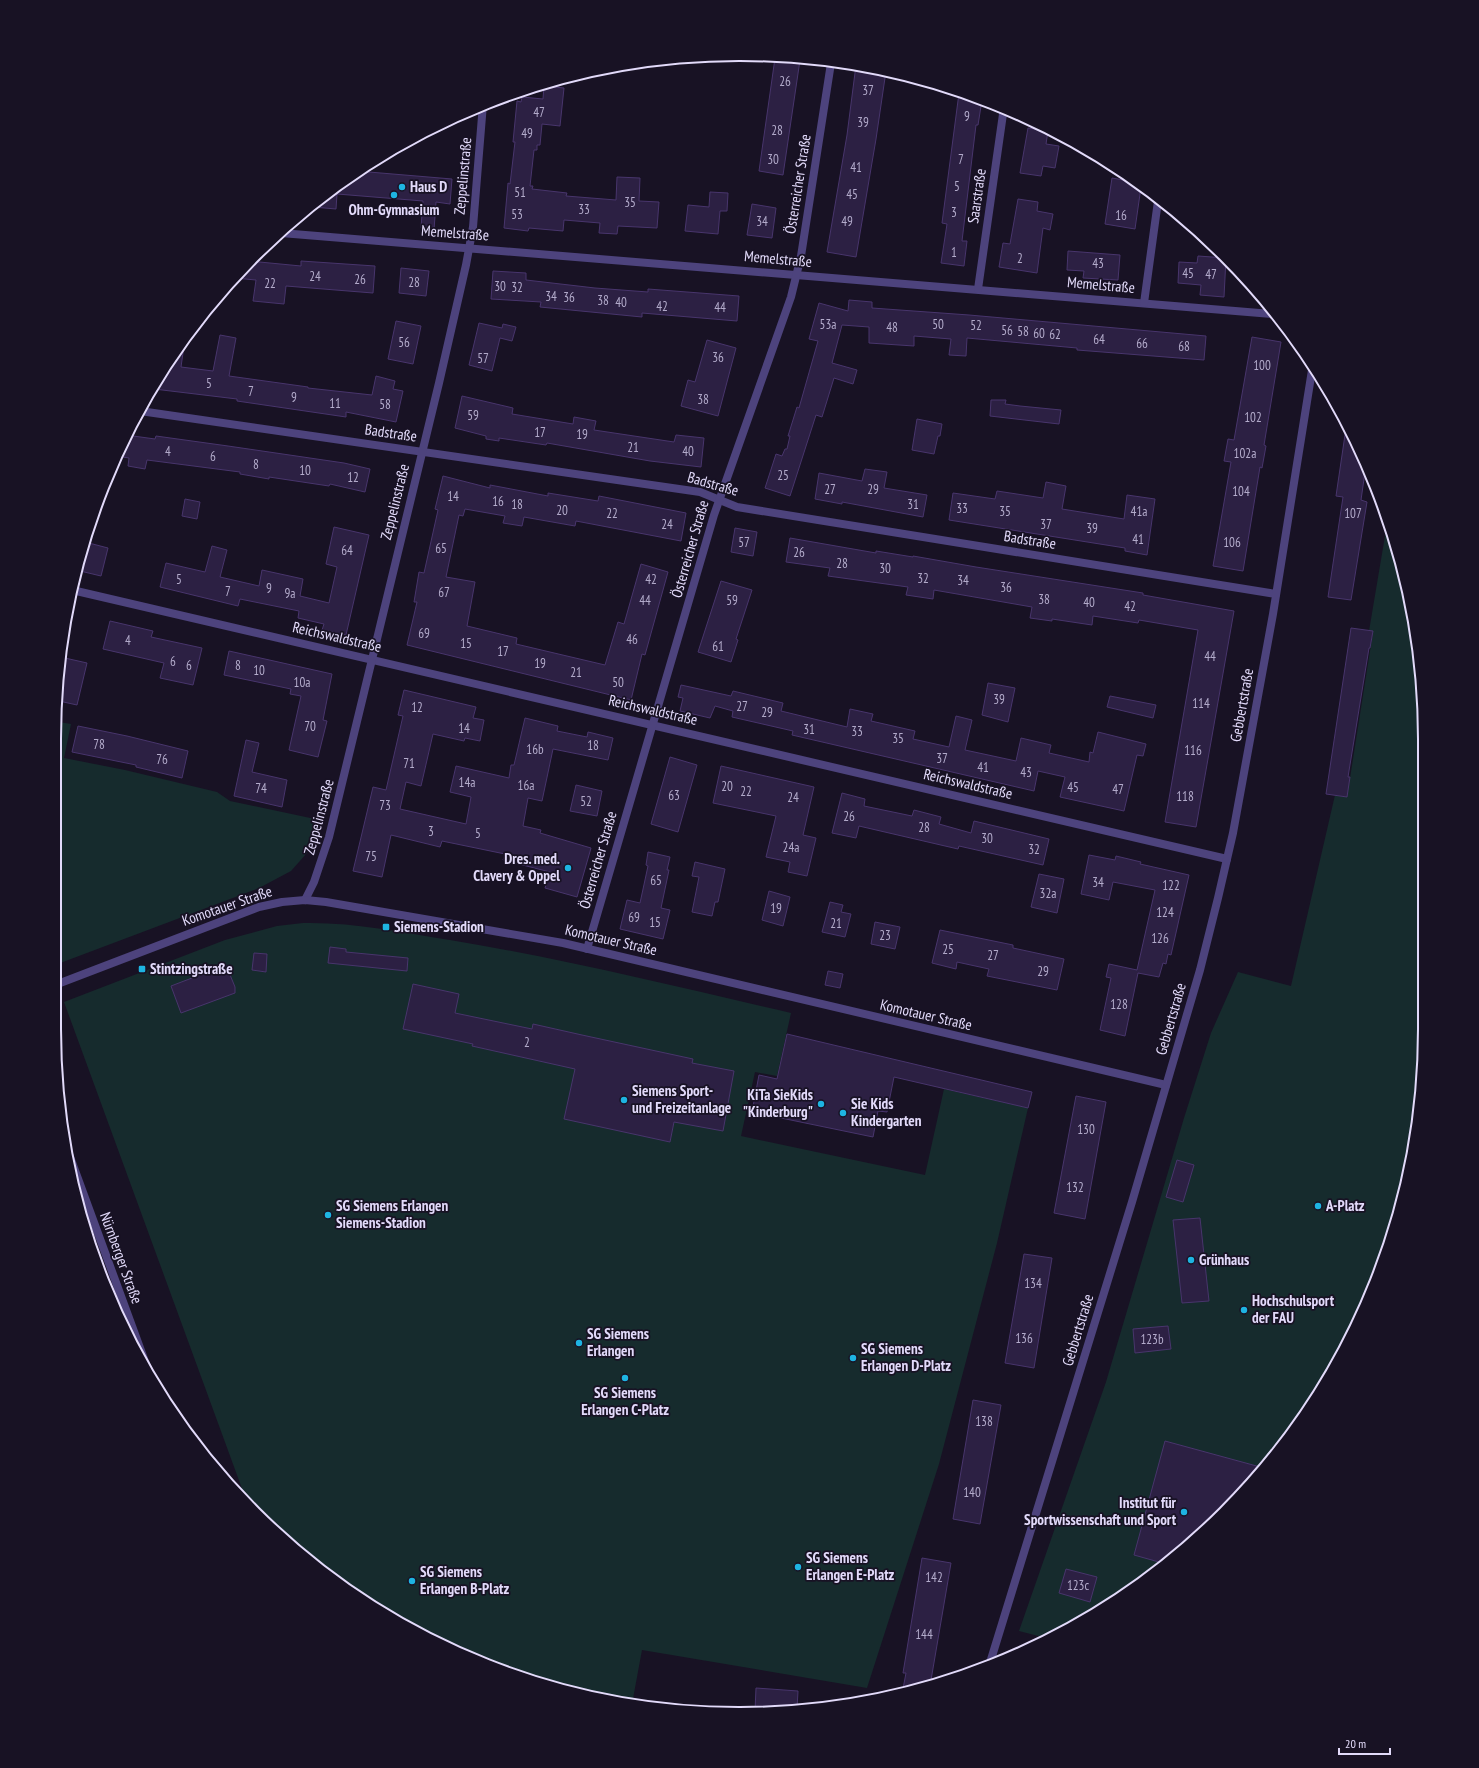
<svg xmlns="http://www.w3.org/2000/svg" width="1479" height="1768" font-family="'PT Sans Narrow',sans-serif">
<rect width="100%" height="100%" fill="#181224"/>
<g fill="#162b2d">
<path d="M1387,524L1412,606L1425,739L1424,1074L1412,1162L1389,1249L1333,1371L1255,1481L1192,1544L1121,1598L1046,1638L1019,1631L1106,1382L1184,1118L1211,1033L1238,972L1291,986L1335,795L1347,797L1373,632L1369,631Z"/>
<path d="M59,722L71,724L64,758L125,770L217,792L230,801L315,819L307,853L291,871L259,888L55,965Z"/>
<path d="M303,923C353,922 401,932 450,940C565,959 678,987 791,1013L777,1076L755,1072L741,1136L925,1175L944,1089L1028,1108L997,1243L939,1464L867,1688L642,1650L632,1704L606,1701L519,1678L437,1643L359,1599L288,1544L248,1505L64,1002L225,940L277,926Z"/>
</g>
<g fill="#2c2043" stroke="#48356c">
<path d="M775,58L800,60L783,175L759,171Z"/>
<path d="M856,65L873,67L886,71L876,139L856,257L827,252L847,135Z"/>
<path d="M544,86L564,88L560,126L542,124L540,145H537V150H534L530,186H533L532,189L567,193L566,196L616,200L617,177L640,178L639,201L659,202L657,228L618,226L617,234L599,233L600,223L564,220L563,231L529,228L528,231L504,228L508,183L510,184L515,142H513L517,101L521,102L522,97L543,99Z"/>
<path d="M959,93L982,100L978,125H976L962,241H967L964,266L941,263L947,224L942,223Z"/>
<path d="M1028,128L1048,131L1046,144L1059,146L1055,168L1043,166L1041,176L1020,173Z"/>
<path d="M357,171L452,179L450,204L436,202L434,230L421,228L423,201L337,194L336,209L313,207Z"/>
<path d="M1112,178L1135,182L1141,187L1135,229L1105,224Z"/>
<path d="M710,192L728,193L727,211H720L718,234L685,231L688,205L709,207Z"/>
<path d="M1018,199L1038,202L1037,211L1053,214L1050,230L1043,228L1037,273L999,267L1003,243L1010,244Z"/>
<path d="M752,204L776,208L772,238L747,235Z"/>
<path d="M1068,251L1120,255L1118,280L1083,278L1084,271L1067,270Z"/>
<path d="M1198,256L1226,258L1224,297L1200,295L1201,285L1178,283L1179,262L1197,263Z"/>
<path d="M249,261L301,266V261L375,266L373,293L286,286L284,304L253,301L256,280L234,278Z"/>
<path d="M401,268L429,271L426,296L399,293Z"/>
<path d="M493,271L526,273V280L595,288L648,292V289L739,296L737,321L642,313V317L540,307L541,302L491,299Z"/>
<path d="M849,300L872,302V308L969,315L1206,336L1204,360L1077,350V348L967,338L966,356L949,355L951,339L914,336V346L869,343V327L842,325L832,363L857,370L853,384L834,378L822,417L816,415L790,496L765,488L776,454L782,456L785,449H787L790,436H788L797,407L799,408L818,341L809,339L819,303L848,311Z"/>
<path d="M396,321L421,326L413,364L388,359Z"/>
<path d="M479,323L502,328L503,324L516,327L512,341L500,338L492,371L469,365Z"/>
<path d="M220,335L236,338L229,376L308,387V388L372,395L376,376L395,381L393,389L403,391L396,422L346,412V417L237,401V399L154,389L185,339L181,367L213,371Z"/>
<path d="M1252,337L1281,342L1264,445L1266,446L1262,468L1260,467L1243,571L1213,566L1231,462L1224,461L1228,439L1234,440Z"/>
<path d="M707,340L736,348L718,416L681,406L688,380L695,382Z"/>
<path d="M462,396L513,408L512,414L573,424L574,417L596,421L594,430L674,442L676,435L704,438L701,467L650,461L547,443L546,445L499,438V441L486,439V436L455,428Z"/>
<path d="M991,400H1006L1005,404L1020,406L1061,410L1059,424L990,416Z"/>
<path d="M917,419L942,424L940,436H938L934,454L912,450Z"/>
<path d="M1346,428L1366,465L1361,500L1367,502L1351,600L1328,597L1343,497L1336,496Z"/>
<path d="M126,435L155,439L156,436L228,446L344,463L370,469L365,492L330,484L329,486L269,477V479L240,474V472L147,460L145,469L128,466L129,458L117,456Z"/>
<path d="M865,469L887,472L884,488L927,495L923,517L842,502V504L815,499L819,473L862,481Z"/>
<path d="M443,476L490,488V485L548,496V493L598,501L599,496L686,513L681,541L576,521L575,526L524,517L522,526L503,523L505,516L465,509L463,516L459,515L446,577L475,582L467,626L517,638L516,644L605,665L618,622L624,624L641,564L668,572L645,655L642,654L631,700L407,645L417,602H414L419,572L424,573L438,510L435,509Z"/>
<path d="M1046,482L1066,486L1062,509L1124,519L1127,495L1155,499L1147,555L1125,551V548L949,520L953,493L995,499L997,491L1043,498Z"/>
<path d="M185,499L200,502L197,519L182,516Z"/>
<path d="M334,527L369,535L346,635L322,630L324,624L298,618L299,611L240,599L238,606L160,587L166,563L205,572L212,546L227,550L220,577L259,586L262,570L303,579L300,596L329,603L337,567L326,564Z"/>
<path d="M735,528L757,532L753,556L731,552Z"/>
<path d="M790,538L876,553V551L913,557V556L976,567L1143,593V595L1234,611L1196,827L1165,822L1198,630L1139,620L1138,623L1093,616L1092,625L1052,619V621L1030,618L1032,607L934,590L933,599L906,595L908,587L828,576L830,568L786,562Z"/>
<path d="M85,542L108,548L101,576L76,570Z"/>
<path d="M721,581L752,590L736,639L738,640L731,662L698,652Z"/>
<path d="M110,621L153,631L151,637L202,648L193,685L160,678L164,663L103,649Z"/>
<path d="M1351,628L1373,631L1370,648H1369L1348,777H1350L1347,797L1326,794Z"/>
<path d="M229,651L332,674L323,720L327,721L318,757L289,750L301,696L290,694L291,689L224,675Z"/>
<path d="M65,658L87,663L77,705L59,701L60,668L62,669Z"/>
<path d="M988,683L1015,688L1008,722L982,715Z"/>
<path d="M681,685L731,696L733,691L783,703L781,711L847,727L850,709L873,714L871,721L915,731L913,739L949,747L956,716L972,720L965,750L1016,761L1021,738L1051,745L1049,753L1089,762L1090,752L1093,753L1098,732L1146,744L1143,756L1137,755L1124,811L1060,797L1065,777L1038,771L1034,791L792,735L793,731L732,717L733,711L715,706L710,718L680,711L683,698L678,697Z"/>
<path d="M404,690L476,707L473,718L484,720L480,741L465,738L464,741L433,734L421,786L406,782L400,809L466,824L471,797L450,792L456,766L509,778L511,765H514L525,718L558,726L557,731L587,737L588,732L613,738L608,760L553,749L542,801L528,798L523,826L541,830L540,833L591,848L577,897L545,888L550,872L503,860L505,854L442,841L440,847L391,835L382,877L353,871L373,787L386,790L403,716L398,715Z"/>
<path d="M1110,696L1156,705L1153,718L1107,707Z"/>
<path d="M78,726L127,736L188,751L182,778L136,767V765L72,752Z"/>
<path d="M246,740L259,743L252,772L287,780L282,807L234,796Z"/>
<path d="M670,757L697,765L678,832L651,824Z"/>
<path d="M721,766L814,787L803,835L816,838L807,876L788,872L790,862L766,857L776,816L713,803Z"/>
<path d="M576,785L602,791L597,816L570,811Z"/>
<path d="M842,793L865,799L864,806L912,816L914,810L941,817L939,824L971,833L974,821L1049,839L1043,865L959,846L958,849L859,826L856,838L832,833Z"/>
<path d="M648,852L670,857L667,870H669L661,908L670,910L663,939L620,929L627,900L640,903L648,866L646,865Z"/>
<path d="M1089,855L1115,860L1116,856L1141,862L1140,864L1189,875L1171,955L1168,954L1166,964L1163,963L1159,977L1138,973L1125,1036L1100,1030L1111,978L1106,977L1109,964L1137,970L1155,890L1113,882L1109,900L1081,894Z"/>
<path d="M695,862L725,869L718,902H715L712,916L692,912L699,877L692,876Z"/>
<path d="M1039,874L1064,879L1057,913L1031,907Z"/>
<path d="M769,891L790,897L783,926L762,920Z"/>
<path d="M830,902L843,905L841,912L851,914L845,937L822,932Z"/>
<path d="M875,922L900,927L895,949L871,944Z"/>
<path d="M940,930L1013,945V948L1064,959L1057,990L987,976L989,969L957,962L956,969L932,963Z"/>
<path d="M330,947L346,949V952L408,958L407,971L328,963Z"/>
<path d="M254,953L267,954L266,972L252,970Z"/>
<path d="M226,965L235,987V993L181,1013L171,986Z"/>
<path d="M828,971L843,974L840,988L825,985Z"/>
<path d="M413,984L459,994L455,1013L532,1029L533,1024L582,1035L693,1059L692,1063L734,1071L723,1131L674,1122L670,1142L564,1119L575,1069L472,1046L473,1044L403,1029Z"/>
<path d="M787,1034L1032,1092L1028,1108L894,1077L887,1112L878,1111L873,1137L752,1112L759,1075L777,1079Z"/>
<path d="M1076,1096L1106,1102L1085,1219L1054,1213Z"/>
<path d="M1177,1160L1194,1165L1183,1202L1166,1197Z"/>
<path d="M1200,1218L1209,1301L1182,1303L1173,1220Z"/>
<path d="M1024,1254L1052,1258L1034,1368L1005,1363Z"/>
<path d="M1168,1326L1171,1349L1135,1353L1133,1329Z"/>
<path d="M973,1400L1001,1405L980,1524L953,1519Z"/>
<path d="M1165,1441L1264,1468L1255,1481L1192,1544L1166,1564L1134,1555Z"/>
<path d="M922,1558L951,1563L930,1686L902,1694L906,1673H903Z"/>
<path d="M1066,1569L1097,1577L1090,1602L1059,1593Z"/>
<path d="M756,1688L798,1691L797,1709L755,1711Z"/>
</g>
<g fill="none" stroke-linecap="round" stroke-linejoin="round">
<g stroke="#4d437d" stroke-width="8">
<path d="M281,233L1272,314"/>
<path d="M978,289L1004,107"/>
<path d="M1144,303L1158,201"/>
<path d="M140,411L700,492L737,507L1276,594"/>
<path d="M72,590L1227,859"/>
<path d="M305,900L314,882L329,837L439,383L466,265L473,227L483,104"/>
<path d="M587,949L714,515L791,297L801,256L831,63"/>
<path d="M55,985L259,907L282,902L305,900L326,902L563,943L1166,1085"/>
</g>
<g stroke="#4d437d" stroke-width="8">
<path d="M66,1146L151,1378"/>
<path d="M989,1666L1132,1202L1200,970L1218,898L1233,833L1273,614L1313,364"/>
</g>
</g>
<g fill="#1eb4e2" stroke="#181224" stroke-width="1.5">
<circle cx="402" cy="187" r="4"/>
<circle cx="394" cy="195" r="4"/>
<circle cx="568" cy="868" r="4"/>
<rect x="382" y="923" width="8" height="8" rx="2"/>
<rect x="138" y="965" width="8" height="8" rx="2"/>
<circle cx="624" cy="1100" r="4"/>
<circle cx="821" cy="1104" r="4"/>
<circle cx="843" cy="1113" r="4"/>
<circle cx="1318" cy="1206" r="4"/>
<circle cx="328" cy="1215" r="4"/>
<circle cx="1191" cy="1260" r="4"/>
<circle cx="1244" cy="1310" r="4"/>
<circle cx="579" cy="1343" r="4"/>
<circle cx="853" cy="1358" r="4"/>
<circle cx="625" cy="1378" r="4"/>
<circle cx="1184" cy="1512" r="4"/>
<circle cx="798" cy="1567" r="4"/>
<circle cx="412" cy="1581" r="4"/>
</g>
<g text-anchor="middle" stroke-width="3.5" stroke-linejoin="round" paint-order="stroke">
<g font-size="13" fill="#b4accc">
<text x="785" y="86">26</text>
<text x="868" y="95">37</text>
<text x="539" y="117">47</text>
<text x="967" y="121">9</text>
<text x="863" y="127">39</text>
<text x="777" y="135">28</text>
<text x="527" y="138">49</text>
<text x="773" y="164">30</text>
<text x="961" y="164">7</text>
<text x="856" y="172">41</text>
<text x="957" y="191">5</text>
<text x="520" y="197">51</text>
<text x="852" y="199">45</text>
<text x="630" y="207">35</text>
<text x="584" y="214">33</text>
<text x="954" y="217">3</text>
<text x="517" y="219">53</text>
<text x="1121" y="220">16</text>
<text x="762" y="226">34</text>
<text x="847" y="226">49</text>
<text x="954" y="257">1</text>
<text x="1020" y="263">2</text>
<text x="1098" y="268">43</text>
<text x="1188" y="278">45</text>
<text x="1211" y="279">47</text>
<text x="315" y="281">24</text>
<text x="360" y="284">26</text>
<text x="414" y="287">28</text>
<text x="270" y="288">22</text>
<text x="500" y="291">30</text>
<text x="517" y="292">32</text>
<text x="551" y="301">34</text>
<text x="569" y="302">36</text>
<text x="603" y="305">38</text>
<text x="621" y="307">40</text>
<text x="662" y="311">42</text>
<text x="720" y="312">44</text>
<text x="828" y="329">53a</text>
<text x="938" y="329">50</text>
<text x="976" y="330">52</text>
<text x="892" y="332">48</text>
<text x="1007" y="335">56</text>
<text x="1023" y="336">58</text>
<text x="1039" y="338">60</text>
<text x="1055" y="339">62</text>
<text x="1099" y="344">64</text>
<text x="404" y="347">56</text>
<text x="1142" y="348">66</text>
<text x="1184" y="351">68</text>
<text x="718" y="362">36</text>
<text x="483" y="363">57</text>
<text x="1262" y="370">100</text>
<text x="209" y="388">5</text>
<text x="251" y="396">7</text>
<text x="294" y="402">9</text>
<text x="703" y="404">38</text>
<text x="335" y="408">11</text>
<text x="385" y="409">58</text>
<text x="473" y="420">59</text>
<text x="1253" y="422">102</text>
<text x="540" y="437">17</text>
<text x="582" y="439">19</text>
<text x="633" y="452">21</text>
<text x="168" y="456">4</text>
<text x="688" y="456">40</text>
<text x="1245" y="458">102a</text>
<text x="213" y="461">6</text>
<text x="256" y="469">8</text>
<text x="305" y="475">10</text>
<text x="783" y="480">25</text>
<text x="353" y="482">12</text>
<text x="830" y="494">27</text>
<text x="873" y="494">29</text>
<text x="1241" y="496">104</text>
<text x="453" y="501">14</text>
<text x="498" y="506">16</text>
<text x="517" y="509">18</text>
<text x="913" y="509">31</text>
<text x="962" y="513">33</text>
<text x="562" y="515">20</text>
<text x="1005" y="516">35</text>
<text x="1139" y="516">41a</text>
<text x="612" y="518">22</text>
<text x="1353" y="518">107</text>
<text x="667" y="529">24</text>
<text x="1046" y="529">37</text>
<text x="1092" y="533">39</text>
<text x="1138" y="544">41</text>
<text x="744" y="547">57</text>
<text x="1232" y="547">106</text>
<text x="441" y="553">65</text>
<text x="347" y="555">64</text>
<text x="799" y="557">26</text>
<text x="842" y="568">28</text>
<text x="885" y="573">30</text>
<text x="923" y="583">32</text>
<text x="179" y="584">5</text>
<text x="651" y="584">42</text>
<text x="963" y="585">34</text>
<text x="1006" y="592">36</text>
<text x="269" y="593">9</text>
<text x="228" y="596">7</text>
<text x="444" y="597">67</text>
<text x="290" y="598">9a</text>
<text x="1044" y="604">38</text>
<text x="645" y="605">44</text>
<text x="732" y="605">59</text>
<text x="1089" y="607">40</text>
<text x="1130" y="611">42</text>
<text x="424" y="638">69</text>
<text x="632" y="644">46</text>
<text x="128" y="645">4</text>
<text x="466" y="648">15</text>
<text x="718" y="651">61</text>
<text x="503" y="656">17</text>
<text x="1210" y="661">44</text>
<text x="173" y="666">6</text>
<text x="540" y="668">19</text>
<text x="189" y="670">6</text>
<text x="238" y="670">8</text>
<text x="259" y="675">10</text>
<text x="576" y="677">21</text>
<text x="302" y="687">10a</text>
<text x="618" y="687">50</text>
<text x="999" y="704">39</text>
<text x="1201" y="708">114</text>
<text x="742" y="711">27</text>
<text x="417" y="712">12</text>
<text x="767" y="717">29</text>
<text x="310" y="731">70</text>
<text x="464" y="733">14</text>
<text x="809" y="734">31</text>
<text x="857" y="736">33</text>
<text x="898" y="743">35</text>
<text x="99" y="749">78</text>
<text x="593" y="750">18</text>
<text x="535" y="754">16b</text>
<text x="1193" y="755">116</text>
<text x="942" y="763">37</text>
<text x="162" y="764">76</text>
<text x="409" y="768">71</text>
<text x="983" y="772">41</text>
<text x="1026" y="777">43</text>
<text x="467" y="787">14a</text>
<text x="526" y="790">16a</text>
<text x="727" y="791">20</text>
<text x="1073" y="792">45</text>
<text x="261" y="793">74</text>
<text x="1118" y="794">47</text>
<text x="746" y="796">22</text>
<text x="674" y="800">63</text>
<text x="1185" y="801">118</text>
<text x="793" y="802">24</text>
<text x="586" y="806">52</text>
<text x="385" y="810">73</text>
<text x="849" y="821">26</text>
<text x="924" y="832">28</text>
<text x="431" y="836">3</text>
<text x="478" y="838">5</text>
<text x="987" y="843">30</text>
<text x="791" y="852">24a</text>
<text x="1034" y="854">32</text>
<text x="371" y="861">75</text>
<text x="656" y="885">65</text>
<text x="1098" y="887">34</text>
<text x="1171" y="890">122</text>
<text x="1048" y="898">32a</text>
<text x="776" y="913">19</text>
<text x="1165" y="917">124</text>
<text x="634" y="922">69</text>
<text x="655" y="927">15</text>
<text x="836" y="928">21</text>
<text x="885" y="940">23</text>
<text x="1160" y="943">126</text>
<text x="948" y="954">25</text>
<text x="993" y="960">27</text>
<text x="1043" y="976">29</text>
<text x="1119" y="1009">128</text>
<text x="527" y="1047">2</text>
<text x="1086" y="1134">130</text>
<text x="1075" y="1192">132</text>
<text x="1033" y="1288">134</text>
<text x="1024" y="1343">136</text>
<text x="1152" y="1344">123b</text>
<text x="984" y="1426">138</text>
<text x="972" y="1497">140</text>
<text x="934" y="1582">142</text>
<text x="1078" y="1590">123c</text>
<text x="924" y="1639">144</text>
</g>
<g font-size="15" fill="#e2dafa" stroke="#181224">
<text transform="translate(463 176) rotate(-85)" y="5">Zeppelinstraße</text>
<text transform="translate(798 184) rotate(-81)" y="5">Österreicher Straße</text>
<text transform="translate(977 196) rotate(-82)" y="5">Saarstraße</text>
<text transform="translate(455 233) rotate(4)" y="5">Memelstraße</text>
<text transform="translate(778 259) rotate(5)" y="5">Memelstraße</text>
<text transform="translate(1101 285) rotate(5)" y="5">Memelstraße</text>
<text transform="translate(391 433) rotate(8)" y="5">Badstraße</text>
<text transform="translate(713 484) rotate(16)" y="5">Badstraße</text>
<text transform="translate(395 502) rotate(-76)" y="5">Zeppelinstraße</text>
<text transform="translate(1030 540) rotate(9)" y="5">Badstraße</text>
<text transform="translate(690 549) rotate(-74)" y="5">Österreicher Straße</text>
<text transform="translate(337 637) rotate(13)" y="5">Reichswaldstraße</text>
<text transform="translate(1242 705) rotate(-80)" y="5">Gebbertstraße</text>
<text transform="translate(653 710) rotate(13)" y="5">Reichswaldstraße</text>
<text transform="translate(968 784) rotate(13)" y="5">Reichswaldstraße</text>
<text transform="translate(319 817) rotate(-75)" y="5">Zeppelinstraße</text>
<text transform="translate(598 860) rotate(-74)" y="5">Österreicher Straße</text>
<text transform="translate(227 906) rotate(-19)" y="5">Komotauer Straße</text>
<text transform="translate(611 940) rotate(13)" y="5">Komotauer Straße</text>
<text transform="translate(926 1015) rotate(13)" y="5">Komotauer Straße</text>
<text transform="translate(1171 1019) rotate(-74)" y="5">Gebbertstraße</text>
<text transform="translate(121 1258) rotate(70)" y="5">Nürnberger Straße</text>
<text transform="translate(1078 1330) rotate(-73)" y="5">Gebbertstraße</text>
</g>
<g font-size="15" font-weight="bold" fill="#e2dafa" stroke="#181224" text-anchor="start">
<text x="410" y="192">Haus D</text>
<text x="394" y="215" text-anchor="middle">Ohm-Gymnasium</text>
<text x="560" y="864" text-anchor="end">Dres. med.<tspan x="560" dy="17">Clavery &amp; Oppel</tspan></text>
<text x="394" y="932">Siemens-Stadion</text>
<text x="150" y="974">Stintzingstraße</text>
<text x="632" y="1096">Siemens Sport-<tspan x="632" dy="17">und Freizeitanlage</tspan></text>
<text x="813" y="1100" text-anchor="end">KiTa SieKids<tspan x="813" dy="17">"Kinderburg"</tspan></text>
<text x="851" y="1109">Sie Kids<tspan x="851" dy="17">Kindergarten</tspan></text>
<text x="336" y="1211">SG Siemens Erlangen<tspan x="336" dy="17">Siemens-Stadion</tspan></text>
<text x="1326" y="1211">A-Platz</text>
<text x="1199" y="1265">Grünhaus</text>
<text x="1252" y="1306">Hochschulsport<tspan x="1252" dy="17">der FAU</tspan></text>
<text x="587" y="1339">SG Siemens<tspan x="587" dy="17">Erlangen</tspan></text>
<text x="861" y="1354">SG Siemens<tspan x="861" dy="17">Erlangen D-Platz</tspan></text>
<text x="625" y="1398" text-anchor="middle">SG Siemens<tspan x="625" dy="17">Erlangen C-Platz</tspan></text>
<text x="1176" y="1508" text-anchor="end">Institut für<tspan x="1176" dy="17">Sportwissenschaft und Sport</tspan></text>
<text x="806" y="1563">SG Siemens<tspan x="806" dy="17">Erlangen E-Platz</tspan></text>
<text x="420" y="1577">SG Siemens<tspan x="420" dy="17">Erlangen B-Platz</tspan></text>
</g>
</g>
<path d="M0 0H1479V1768H0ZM739 61H740A678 678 0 0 1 1418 739V1029A678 678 0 0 1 740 1707H739A678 678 0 0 1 61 1029V739A678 678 0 0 1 739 61Z" fill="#181224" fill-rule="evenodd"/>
<path fill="none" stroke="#e2dafa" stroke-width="2" d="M739 61H740A678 678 0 0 1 1418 739V1029A678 678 0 0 1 740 1707H739A678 678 0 0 1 61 1029V739A678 678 0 0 1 739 61Z"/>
<path d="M1339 1748v6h51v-6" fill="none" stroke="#e2dafa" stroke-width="2"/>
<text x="1345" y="1748" font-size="12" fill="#e2dafa" stroke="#181224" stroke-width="3" paint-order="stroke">20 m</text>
</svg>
